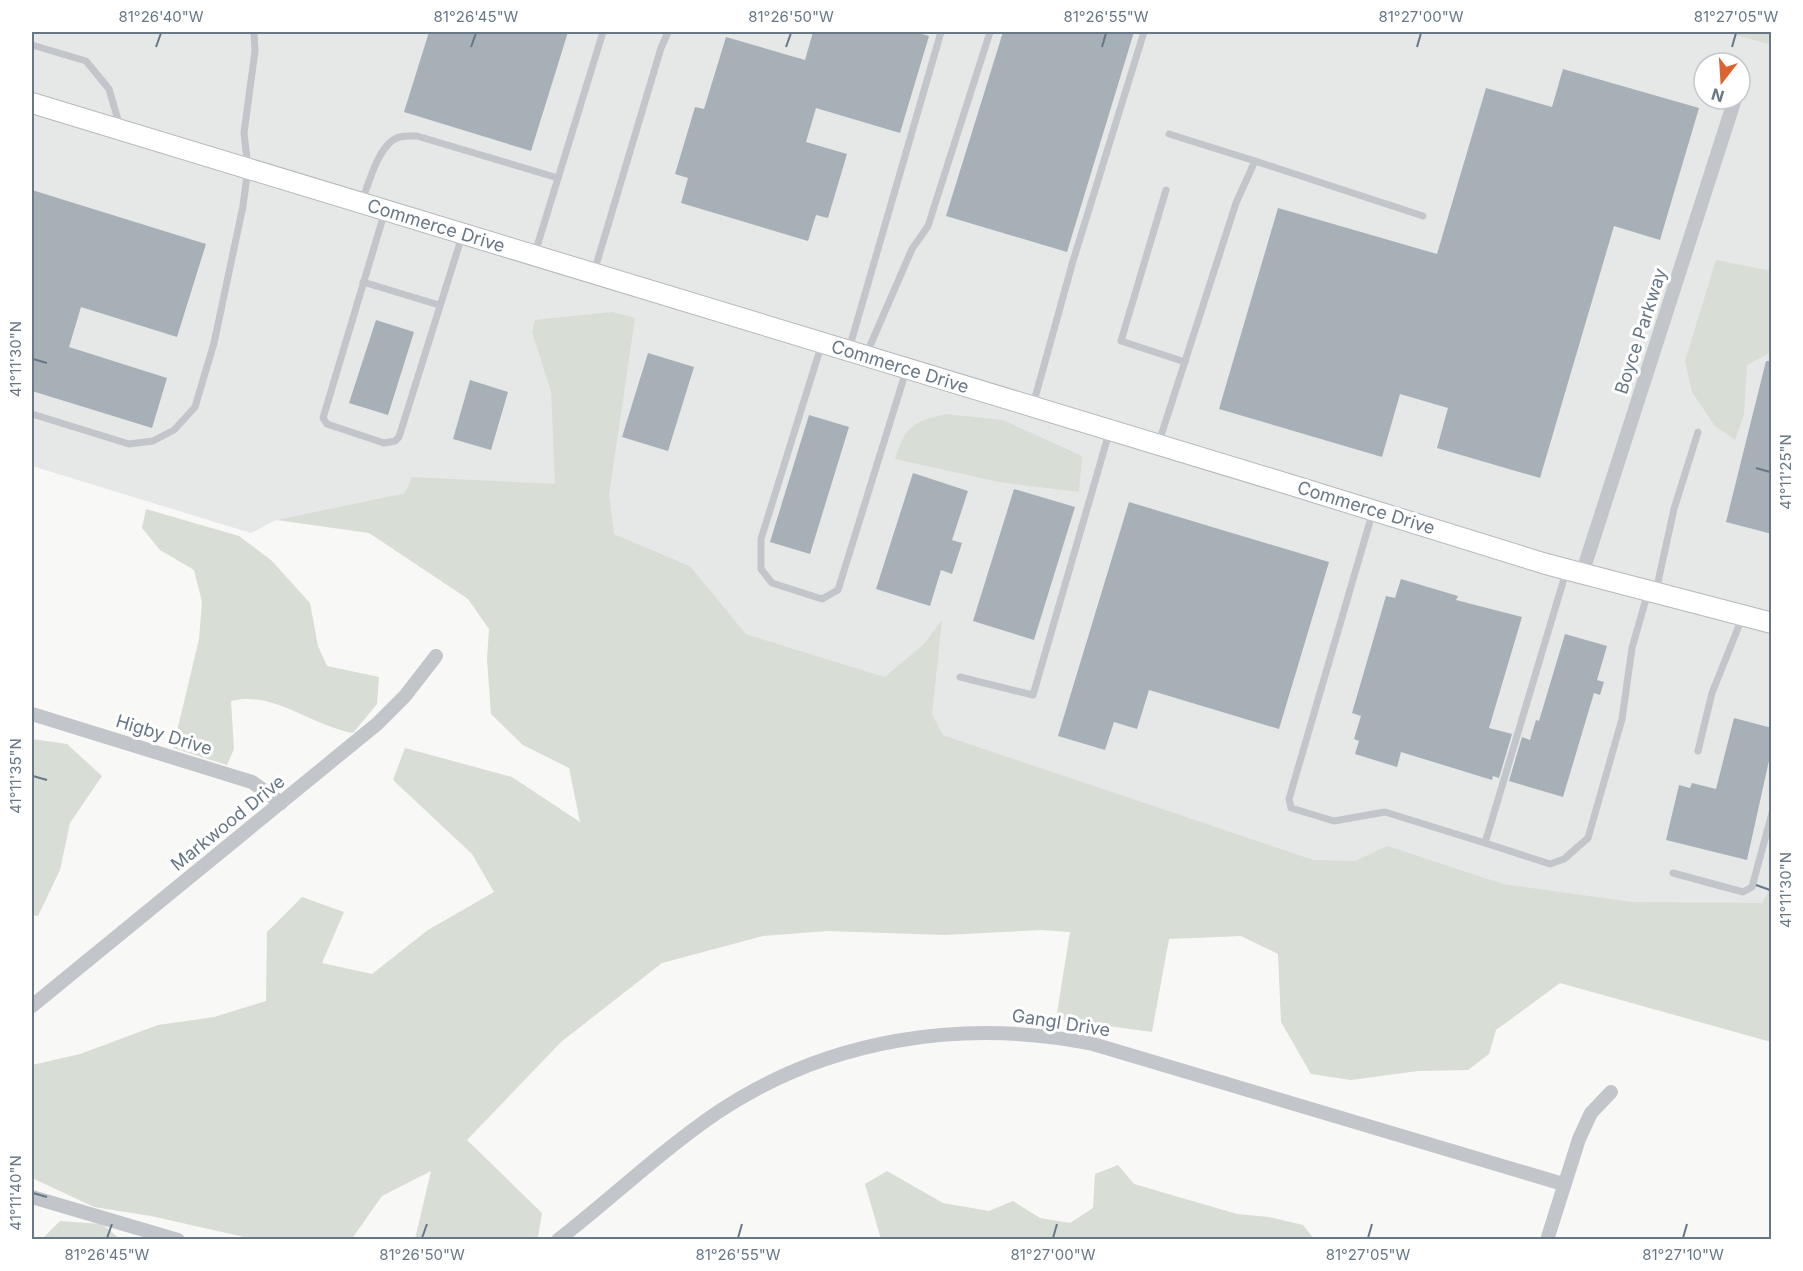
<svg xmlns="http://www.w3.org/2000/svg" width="1803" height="1271" font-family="Inter,sans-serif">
<rect width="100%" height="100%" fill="#f8f8f6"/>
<path fill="#e6e7e7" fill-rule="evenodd" d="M32,32H1724L1771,45V993L1314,860L943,735L932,714L885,677L746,634L690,566L614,534L405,493L276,520L251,533L32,466ZM1704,63H1740V99H1704Z"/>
<g fill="#d8ddd5">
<path d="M1724,32H1771V45Z"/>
<path d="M1716,260L1771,271V352L1747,365L1744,414L1735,440L1715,426L1692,392L1685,361Z"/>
<path d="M612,312L635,318L609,495L614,534L690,566L746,634L885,677L924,644L942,620L932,714L943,735L1314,860L1355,861L1387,846L1503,884L1632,902L1762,903L1771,886V1042L1560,983L1496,1030L1489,1054L1468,1070L1418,1071L1351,1080L1311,1074L1281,1022L1278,954L1241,936L1169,939L1152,1032L1056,1019L1070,932L1041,930L945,935L827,931L763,936L662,963L561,1042L467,1140L542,1213L538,1237L534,1239H415L431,1171L382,1196L351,1240L253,1239L151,1216L94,1207L32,1178V1065L80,1054L158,1025L214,1017L266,1001L267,932L302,897L344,912L322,963L372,974L428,930L494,892L472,854L393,780L405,748L512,777L580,822L569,768L523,745L491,714L487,659L489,629L468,599L369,533L276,520L405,493L412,477L555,484L551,391L532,332L535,320Z"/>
<path d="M945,414L1003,420L1082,456L1079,492L999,482L895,459C905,426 914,422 945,414Z"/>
<path d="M146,509L239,536L271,560L310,603L318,646L327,666L379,677L377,704L353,733C312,726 273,690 231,701L234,749L227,765L173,748L199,639L202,602L194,570L160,550L142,528Z"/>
<path d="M32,739L67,744L102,776L70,823L60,870L38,916L32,915Z"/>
<path d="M1118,1165L1134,1184L1237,1214L1269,1217L1303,1225L1314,1239H881L865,1184L887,1171L943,1203L989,1211L1013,1201L1040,1218L1070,1223L1093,1208L1095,1174Z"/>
<path d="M60,1221L102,1224L120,1239L41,1240Z"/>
</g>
<g fill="#a8b0b7">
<path d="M429,32H568L531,151L404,112Z"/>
<path d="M813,32H914L929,36L900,133L816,108L806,142L847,154L828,218L816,215L808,241L681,203L688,178L675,174L695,107L704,109L726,37L805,60Z"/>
<path d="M1003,32H1134L1067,252L946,216Z"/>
<path d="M1563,69L1699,108L1660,240L1614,226L1540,478L1437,448L1448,408L1400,394L1382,457L1219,409L1278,208L1437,254L1486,88L1552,107Z"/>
<path d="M32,190L206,244L177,337L81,307L69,347L167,378L152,428L32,391Z"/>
<path d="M376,320L414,332L388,415L349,403Z"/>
<path d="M648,353L694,367L668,451L622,437Z"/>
<path d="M1766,361H1772V534L1726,522Z"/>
<path d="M470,380L508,392L491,450L453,439Z"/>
<path d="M809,415L849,427L810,554L770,542Z"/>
<path d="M913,473L968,491L952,540L962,543L952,574L941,570L930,606L876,589Z"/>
<path d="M1014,489L1075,507L1034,640L973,621Z"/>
<path d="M1129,502L1329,562L1279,729L1149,690L1137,729L1114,722L1105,750L1058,736Z"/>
<path d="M1401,579L1458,596L1456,600L1522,617L1489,728L1512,734L1499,778L1493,776L1492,780L1401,752L1397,767L1355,754L1359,741L1354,739L1361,716L1352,713L1386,596L1395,598Z"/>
<path d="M1565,634L1607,646L1597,680L1604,682L1600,695L1594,693L1563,797L1509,781L1522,737L1530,740L1536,720L1539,721Z"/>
<path d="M1734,718L1772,728V747L1747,860L1666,840L1679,785L1690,788L1692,783L1716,789Z"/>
</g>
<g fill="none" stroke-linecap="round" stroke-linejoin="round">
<defs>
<path id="secondary" d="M32,103L1288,484L1546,564L1772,623"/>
</defs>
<use href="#secondary" stroke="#b4b9be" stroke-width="22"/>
<g stroke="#c2c5c9" stroke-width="7">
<path d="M32,45L86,61L109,89L120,127"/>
<path d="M1255,161L1423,216"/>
<path d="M1166,190L1121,341L1185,362"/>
<path d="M362,201C369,183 377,151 393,140C400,135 409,136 417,136L558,178"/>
<path d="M385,211L323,418L327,424L384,443L395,441L399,437L462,236"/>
<path d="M535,253L603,32"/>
<path d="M594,272L661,48L668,32"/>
<path d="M363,282L439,305"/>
<path d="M822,343L761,539V569L772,583L822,599L838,590L906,371"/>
<path d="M849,349L941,32"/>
<path d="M866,355L912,249L928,226L990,32"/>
<path d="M1033,405L1073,261L1144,32"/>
<path d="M32,414L129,444L153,441L174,430L195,407L214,343L243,206L248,168L244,133L255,51L254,32"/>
<path d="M1159,442L1236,203L1255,161L1169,134"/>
<path d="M1373,511L1289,799L1291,808L1334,821L1385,812L1485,843"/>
<path d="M1566,572L1485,843L1550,864L1564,859L1588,838L1622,719L1632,648L1648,592"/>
<path d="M1656,591L1674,509L1698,432"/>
<path d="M960,677L1033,695L1109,433"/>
<path d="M1698,751L1712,693L1742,618"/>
<path d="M1673,873L1743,892L1752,887L1772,813"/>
</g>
<g stroke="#c2c5c9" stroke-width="14">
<path d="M1582,574L1735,99"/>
<path d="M32,714L252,782L281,803"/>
<path d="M32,1006L377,724L405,696L436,656"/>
<path d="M32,1197L178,1240"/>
<path d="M558,1240C612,1198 662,1150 718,1112C829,1038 964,1018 1093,1044L1563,1184"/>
<path d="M1547,1240L1579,1139L1591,1113L1611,1092"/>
</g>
<use href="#secondary" stroke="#fff" stroke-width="20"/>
</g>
<path fill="none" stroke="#687786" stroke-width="2" d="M156,47L161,33M471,47L476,33M786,47L791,33M1102,47L1106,33M1417,47L1421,33M1732,47L1736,33M33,359L47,363M1756,468L1770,472M33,776L47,780M1756,885L1770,890M33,1193L47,1197M107,1238L112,1224M422,1238L427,1224M738,1238L742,1224M1053,1238L1057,1224M1368,1238L1372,1224M1683,1238L1687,1224"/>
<g text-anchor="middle" stroke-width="6" stroke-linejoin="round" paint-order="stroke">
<g font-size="18" fill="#687786" stroke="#fff">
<text transform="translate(436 226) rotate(17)" y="6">Commerce Drive</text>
<text transform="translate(1641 331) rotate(-72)" y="6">Boyce Parkway</text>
<text transform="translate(900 367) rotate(17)" y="6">Commerce Drive</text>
<text transform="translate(1366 508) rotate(17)" y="6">Commerce Drive</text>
<text transform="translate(164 735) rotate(17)" y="6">Higby Drive</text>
<text transform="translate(228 823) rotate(-39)" y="6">Markwood Drive</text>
<text transform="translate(1061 1023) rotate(9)" y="6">Gangl Drive</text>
</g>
</g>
<rect width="1803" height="1271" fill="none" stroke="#ffffff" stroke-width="66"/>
<g transform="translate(1722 81) rotate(197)"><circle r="28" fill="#ffffff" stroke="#c3c9cf" stroke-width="1.5"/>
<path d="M0-4.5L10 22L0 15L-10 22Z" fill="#dd6231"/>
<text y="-9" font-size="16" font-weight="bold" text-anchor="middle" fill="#687786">N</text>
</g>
<rect x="33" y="33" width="1737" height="1205" fill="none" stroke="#687786" stroke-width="2"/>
<g font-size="15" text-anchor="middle" fill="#687786">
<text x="161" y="22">81°26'40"W</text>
<text x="476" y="22">81°26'45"W</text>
<text x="791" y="22">81°26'50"W</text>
<text x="1106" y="22">81°26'55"W</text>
<text x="1421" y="22">81°27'00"W</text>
<text x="1736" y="22">81°27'05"W</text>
<text transform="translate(16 359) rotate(-90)" y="5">41°11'30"N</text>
<text transform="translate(1786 472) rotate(-90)" y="5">41°11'25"N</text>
<text transform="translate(16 776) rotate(-90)" y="5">41°11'35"N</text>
<text transform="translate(1786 890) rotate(-90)" y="5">41°11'30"N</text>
<text transform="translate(16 1193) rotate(-90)" y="5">41°11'40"N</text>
<text x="107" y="1260">81°26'45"W</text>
<text x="422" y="1260">81°26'50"W</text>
<text x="738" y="1260">81°26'55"W</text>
<text x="1053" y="1260">81°27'00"W</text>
<text x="1368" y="1260">81°27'05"W</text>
<text x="1683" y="1260">81°27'10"W</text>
</g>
</svg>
